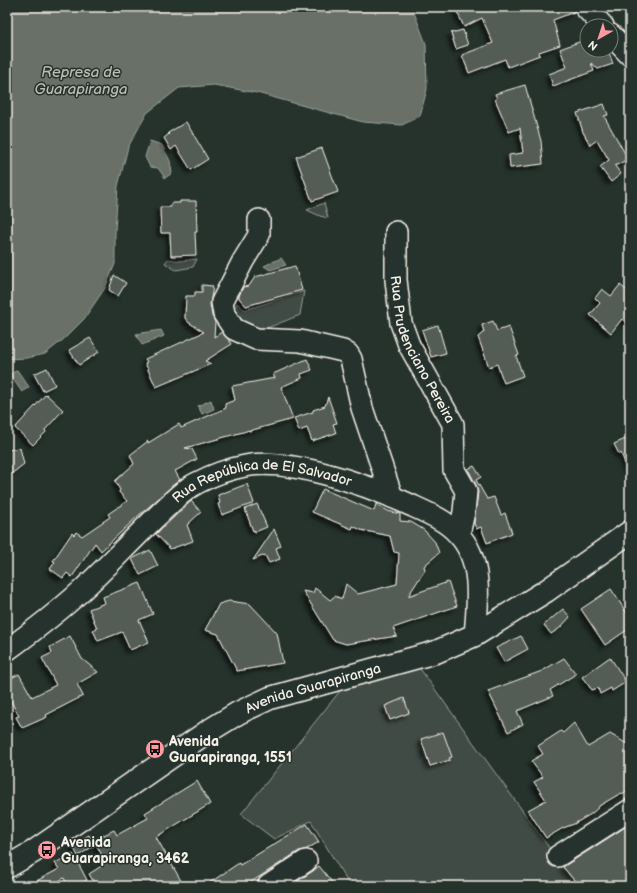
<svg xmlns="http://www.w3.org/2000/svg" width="637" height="893" font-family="'Balsamiq Sans',sans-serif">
<defs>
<filter id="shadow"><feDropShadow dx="-3.5" dy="3.5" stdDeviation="2" flood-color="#0009"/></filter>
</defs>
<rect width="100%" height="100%" fill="#26332d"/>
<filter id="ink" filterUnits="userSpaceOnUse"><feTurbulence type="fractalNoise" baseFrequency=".025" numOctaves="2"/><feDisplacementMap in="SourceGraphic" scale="8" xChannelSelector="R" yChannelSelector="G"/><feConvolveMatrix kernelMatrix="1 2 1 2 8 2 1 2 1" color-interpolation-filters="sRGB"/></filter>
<g filter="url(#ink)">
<g fill="#414b45" stroke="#9a9e96">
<path d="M324,203L328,218L320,216L307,210Z"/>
<path d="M168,259L181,261L197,259L193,267L176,270L165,263Z"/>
<path d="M304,291L300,315L267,328H243L235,321L234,309L237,303L245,310Z"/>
<path d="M416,663L571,878L565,886H350L311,821L274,839L241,814L344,686Z"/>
</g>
<g fill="#676f68" stroke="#9fa39b">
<path d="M7,7H412L426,44L427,89L420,116L402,125L363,122L257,93L214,85L179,88L147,113L128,147L118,186L115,231V264L105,288L84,319L64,339L45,354L27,358L7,359Z"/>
<path d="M150,141L162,145L170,161L172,173L165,178L158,168L150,167L145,157Z"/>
<path d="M281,258L286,265L270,270L264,266Z"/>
<path d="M161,330L164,336L142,345L136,334Z"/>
<path d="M17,370L29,387L22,392L10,375Z"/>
<path d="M211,400L214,409L202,414L198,406Z"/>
</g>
<g fill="#525c55" stroke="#f4f1e8" filter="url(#shadow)">
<path d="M455,7H573L574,12L553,20L560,45L539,52L540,55L508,67L505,59L469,73L462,55L493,43L482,18L464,27Z"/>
<path d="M463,30L468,45L456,49L451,33Z"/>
<path d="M587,39V50H608L613,64L598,69L591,63L594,71L553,86L549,74L567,67L560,49Z"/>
<path d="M525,85L541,141L543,164L510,168L509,155L523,153L520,128L509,132L495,99L497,98L495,94Z"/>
<path d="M604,104L608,115L604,116L628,159L615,166L621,174L611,182L600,167L609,160L597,140L590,145L583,132L577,113Z"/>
<path d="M186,122L208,159L191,170L176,146L171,150L164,138L169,134L168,133Z"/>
<path d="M322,148L338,192L312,201L296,157Z"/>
<path d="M180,201H196L197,232H195L196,255L171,256L170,233H161L160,207H171V203H180Z"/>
<path d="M295,266L302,290L246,306L239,298V296L243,287L249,286L255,277Z"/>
<path d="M114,275L126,283L118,296L109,290Z"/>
<path d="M202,285L213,286L210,304L212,316L215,322L214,337L222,332L232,344L205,361L211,364L156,387L145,363L147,362L145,359L204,332L188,322L185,318L186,296H195V292H202Z"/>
<path d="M620,285L630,293V326L622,319L611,333L590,315L600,303L595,298L602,289L611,296Z"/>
<path d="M493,321L497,331L509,327L519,355L516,356L523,376L504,383L497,364L489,367L478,337L484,332L482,325Z"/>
<path d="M438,325L446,353L431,357L422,330Z"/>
<path d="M90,338L99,352L79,365L69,350Z"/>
<path d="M307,359L312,370L301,374L302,378L281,387L293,419L249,431V430L243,432L185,448L192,449L197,459L175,471L180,480L137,517L101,551L95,543L72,577L67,573L63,578L50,569L55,562L53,561L72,533L74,535L76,532L82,536L110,517L108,514L127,501L119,492L120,490L115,481L134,464L130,455L148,441V443L179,424L181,428L226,408L225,404L235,400L232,386L275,378L273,374Z"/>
<path d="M47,368L55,385L43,391L34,374Z"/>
<path d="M46,394L63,410L45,430L46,432L33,445L15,428Z"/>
<path d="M328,397L337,423L333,424L336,433L312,441L307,428L299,431L294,418L313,412V410L325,406Z"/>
<path d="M630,437V475L621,453L619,454L614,444Z"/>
<path d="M20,448L24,464L10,475L7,450Z"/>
<path d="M474,466L481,477L476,480L487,499L494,497L501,515L505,513L512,533L487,543L481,527L476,529L474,523L478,492L476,485L468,469Z"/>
<path d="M247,484L254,503L222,515L218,504L220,503L218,495Z"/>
<path d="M323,489L374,511L376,504L388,511L400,514V521L411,522L424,530L435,542L439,553L424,566L425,570L408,596L448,582L457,606L393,628L397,636L346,644L333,640L303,591L313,593L315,588L330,600L335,596L342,599L346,584L358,594L397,584L399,553L394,552L390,536L361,530L353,526L352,529L312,512Z"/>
<path d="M191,501L201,512L187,525L193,541L170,549L156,534Z"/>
<path d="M257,504L267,527L255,532V530L253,531L245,509Z"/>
<path d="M274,529L281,546L276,548L280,559L269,563L265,555L253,560Z"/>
<path d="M150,550L158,566L140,575L132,559Z"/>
<path d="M140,583L153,614L139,620L149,642L130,650L122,632L98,641L93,630L97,628L89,609L105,603L103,597Z"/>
<path d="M611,589L630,618V628L605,645L581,609Z"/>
<path d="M229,601L250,604L277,633L283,663L237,671L218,634L205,630L219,604Z"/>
<path d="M563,609L570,617L560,628L551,634L544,625Z"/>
<path d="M70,636L82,659L98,672L77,684L83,696L46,715L47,717L22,728L16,717L19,716L7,694V680L19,674L32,697L56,685L42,658L52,653L50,647Z"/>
<path d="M521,636L528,649L504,662L496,648Z"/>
<path d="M610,657L626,682L612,691L611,688L600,694L598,688L592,690L582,677Z"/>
<path d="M564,658L576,674L550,690L553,696L517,711L523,724L508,732L488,691L542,671Z"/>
<path d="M404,698L409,713L390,720L385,706Z"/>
<path d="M574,723L588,747L610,734L629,745L630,747V789L622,794L621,793L599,806V807L591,814L574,824L563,828L546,838L528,810L546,800L534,782L543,777L531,761L543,754L538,746L561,731L563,733Z"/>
<path d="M443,732L452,757L449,758L450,760L430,766L421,739Z"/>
<path d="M197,781L210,804L156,837L184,886H96L89,874L106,863L94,840L114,830L117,835L148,818L145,813Z"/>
<path d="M307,824L319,842L307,849L299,851L245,886H205L239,863L240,865Z"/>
<path d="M630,824V886H579L563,867Z"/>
<path d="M89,835L95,845L78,856L72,845Z"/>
<path d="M73,854L87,880L76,886H68L64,878L50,886H27L59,869L55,863Z"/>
<path d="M319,866L335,886H290L313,871Z"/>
</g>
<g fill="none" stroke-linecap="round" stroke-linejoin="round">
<defs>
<g id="minor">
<path d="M585,7L603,26"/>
<path d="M611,35L630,55"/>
<path d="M259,220V235L243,261L222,302L224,314L234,329L256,339L300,341L343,351L348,354L351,359L362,408L392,497"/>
<path id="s1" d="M396,232V280L401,323L409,345L453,424L454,470L466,491L464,512L459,534"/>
<path id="s2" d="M7,650C32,632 57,613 80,592C106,568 130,542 155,518C168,506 181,491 197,483C212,475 229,469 245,466C288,457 367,485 406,503C423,511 445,519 458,534C483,560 478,602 475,635"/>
<path d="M558,856L630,810"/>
<path d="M268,886L306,861"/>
</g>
<g id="major">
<path id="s3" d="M7,867L33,852L207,732L238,713L270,698L436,652L475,635L546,591L630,532"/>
</g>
</defs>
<use href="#minor" stroke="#f4f1e8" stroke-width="24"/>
<use href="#major" stroke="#f4f1e8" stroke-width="25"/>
<use href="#minor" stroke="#26332d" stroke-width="21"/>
<use href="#major" stroke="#26332d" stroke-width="22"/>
</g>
</g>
<defs>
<symbol id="bus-disc" viewBox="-11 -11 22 22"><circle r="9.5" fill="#ff9aa2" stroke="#26332d"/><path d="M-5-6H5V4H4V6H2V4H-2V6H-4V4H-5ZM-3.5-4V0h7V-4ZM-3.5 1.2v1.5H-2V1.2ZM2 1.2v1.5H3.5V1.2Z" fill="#111"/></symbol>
</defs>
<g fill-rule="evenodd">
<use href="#bus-disc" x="144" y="738" width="22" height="22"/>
<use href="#bus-disc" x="36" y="839" width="22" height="22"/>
</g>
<g text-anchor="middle" stroke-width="3" stroke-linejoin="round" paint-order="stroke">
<g font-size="14" fill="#f4f1e8" stroke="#26332d">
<text dy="5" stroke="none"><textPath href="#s1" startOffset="123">Rua Prudenciano Pereira</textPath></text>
<text dy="5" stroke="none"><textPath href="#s2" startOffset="319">Rua República de El Salvador</textPath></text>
<text dy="5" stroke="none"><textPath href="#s3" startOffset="357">Avenida Guarapiranga</textPath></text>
</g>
<g font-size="14" font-weight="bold" fill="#f4f1e8" stroke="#26332d" text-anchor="start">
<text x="169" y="746">Avenida<tspan x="169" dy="16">Guarapiranga, 1551</tspan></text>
<text x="61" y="847">Avenida<tspan x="61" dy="16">Guarapiranga, 3462</tspan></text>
</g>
<g font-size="15" font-style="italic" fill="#bcbdb5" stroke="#26332d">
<text x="81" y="77">Represa de<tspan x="81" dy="17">Guarapiranga</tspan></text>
</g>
</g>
<rect width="637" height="893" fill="none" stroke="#26332d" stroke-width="24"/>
<rect x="12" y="12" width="613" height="869" fill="none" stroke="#f4f1e8" stroke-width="1.5" filter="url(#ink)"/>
<g transform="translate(599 38) rotate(219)"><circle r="19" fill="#26332d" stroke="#787f78"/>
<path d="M0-3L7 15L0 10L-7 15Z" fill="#ff9aa2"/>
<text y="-6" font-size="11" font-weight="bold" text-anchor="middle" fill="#f4f1e8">N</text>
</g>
</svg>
